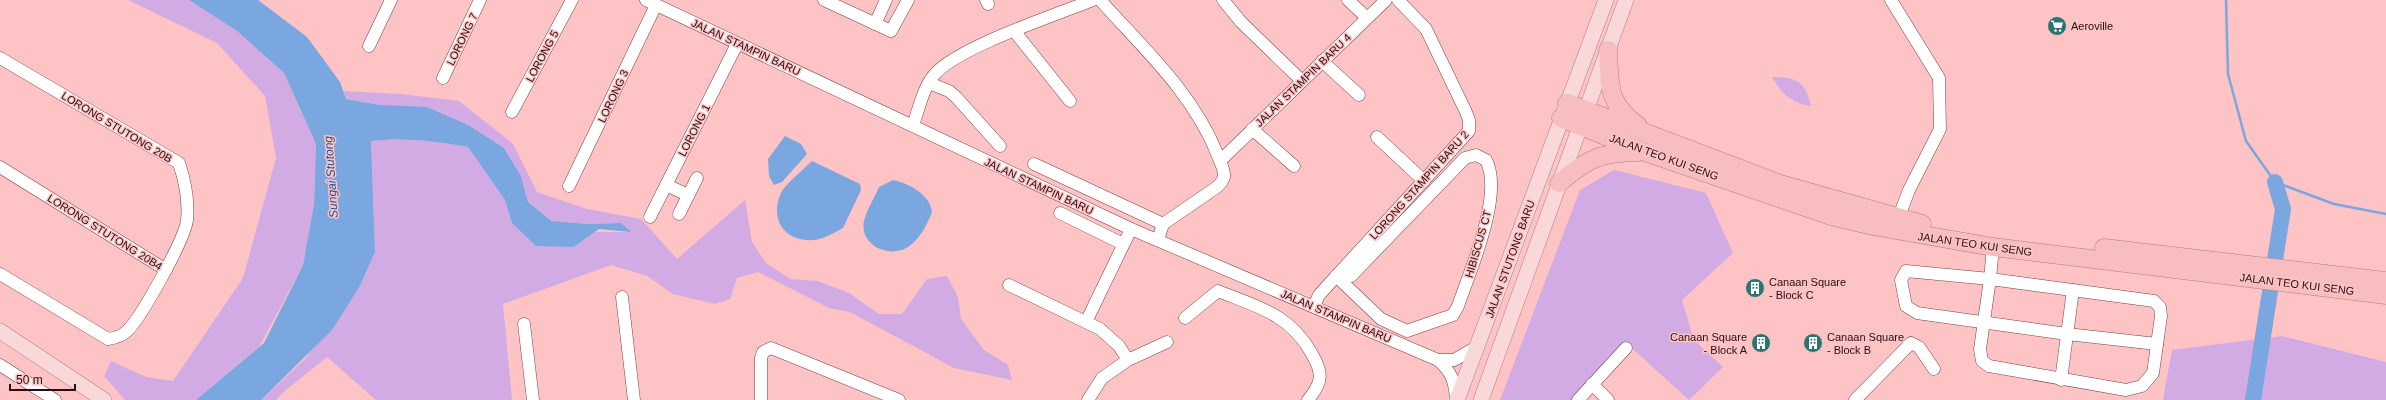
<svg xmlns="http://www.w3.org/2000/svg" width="2386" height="400" font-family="Helvetica,sans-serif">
<rect width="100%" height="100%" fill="#fdc3c5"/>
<g fill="#d3abe4">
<path d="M128,0H189L237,31L284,73L316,144L314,204L303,265L259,347L196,400H125L104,376L111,361L146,377L173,381L243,278L276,158L265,96L217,43Z"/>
<path d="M1772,77C1796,77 1805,81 1811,106C1791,103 1782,94 1772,77Z"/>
<path d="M343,91L401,94L459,101L513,144L537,192L587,209L641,219L677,259L745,200L752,242L766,263L790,279L818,281L849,293L879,314H902L927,279L947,276L958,297L961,319L984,350L1008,365L1012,380L954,368L850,312L829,308L758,272L737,278L730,299L715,304L673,294L647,276L611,265L503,304L512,400H376L327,357L281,394L276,400H261L304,360L360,286L375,252L371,141C405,137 435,141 468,147L505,200L512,223L574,247L595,232H630L621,223L588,224L553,221L528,202L521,176L504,148L380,105L346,99Z"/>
<path d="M1614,170L1706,193L1733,253L1682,300L1694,340L1723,367L1689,400L1625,342L1572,400H1500L1580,190Z"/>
<path d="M2282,336L2386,362V400H2163L2172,350Z"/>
</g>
<g fill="#7ba7e1">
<path d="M189,0H258L307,37L340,82L346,99L380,105L427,107L468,125L504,148L521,176L528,202L552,221L588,224L621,223L631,232L599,229L574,247L536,246L512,223L505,200L468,147C435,141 405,137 371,141L375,252L360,286L332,330L261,400H196L264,343L303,265L314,204L316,144L284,73L237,31Z"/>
<path d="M785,136L801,144L807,154L782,182L774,185L769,176L768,159Z"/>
<path d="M812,161L860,184L861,190L843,228C834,233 824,239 814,240C786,242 770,222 780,195C784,185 804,169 812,161Z"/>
<path d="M893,180C908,183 930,194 932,212C927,225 920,239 908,247C889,259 859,245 864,221C867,209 875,197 879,187Z"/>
</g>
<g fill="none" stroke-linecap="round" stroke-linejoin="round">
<path stroke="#7ba7e1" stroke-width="2.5" d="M2226,0L2228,74L2246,141L2275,182L2334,204L2386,214"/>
<path stroke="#7ba7e1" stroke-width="16" d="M2253,400L2283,209L2275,182"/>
<defs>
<g id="minor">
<path d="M646,0L1131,229L1438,360C1452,372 1455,382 1456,400"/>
<path d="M824,0L891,31L908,0"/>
<path d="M986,0L988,4"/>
<path d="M1100,0C1144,49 1194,94 1218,156C1220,162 1225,170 1224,177C1223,181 1220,184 1217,187L1163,224L1158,240"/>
<path d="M1223,0L1241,22L1302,81"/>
<path d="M1348,0L1367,18"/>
<path d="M1891,0L1939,78L1940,129L1909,190L1898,219"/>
<path d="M875,24L886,0"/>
<path d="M1015,32L1070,101"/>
<path d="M369,46L391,0"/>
<path d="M0,58L179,163C185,181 189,200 187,220C185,239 141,318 127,331C122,336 115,338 108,339L0,274"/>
<path d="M1322,61L1359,95"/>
<path d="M443,78L480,0"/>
<path d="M929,83L949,91L956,97L1000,146"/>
<path d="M512,112L572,0"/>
<path d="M913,125C919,109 923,87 935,74C958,47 1056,15 1093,0"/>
<path d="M1252,129L1294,166"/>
<path d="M1377,137L1424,181"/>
<path d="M1220,161L1386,0"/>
<path d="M1034,164L1163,224"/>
<path d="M0,167L166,270"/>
<path d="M666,185L688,195"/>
<path d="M569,186L656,5"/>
<path d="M1060,213L1123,244"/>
<path d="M679,214L697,178"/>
<path d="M650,217L737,44"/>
<path d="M1993,247L1990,279L1906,271L1901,280L1906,306L1917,313L2067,334L2157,344"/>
<path d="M1336,276L1381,319L1407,331L1453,315L1458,306C1470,271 1504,194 1486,160L1476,155L1465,158L1351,276L1347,277L1340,272"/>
<path d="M1990,279L2154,301L2160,307L2161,316L2153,373L2142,386L2126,390L1989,366L1982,361L1980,349Z"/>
<path d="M1009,285L1100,329L1119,346L1128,360"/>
<path d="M622,297L634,400"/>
<path d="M1314,306L1319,295L1469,131V120L1466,112L1426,29L1398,0"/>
<path d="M1185,318L1218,291C1258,307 1290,314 1312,354C1323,373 1323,382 1308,400"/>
<path d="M1086,322L1131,229"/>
<path d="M524,324L533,400"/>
<path d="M1438,360H1454L1477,347"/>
<path d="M0,365L55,400"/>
<path d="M2061,380L2073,290"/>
<path d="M1592,384L1608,400"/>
<path d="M761,400V358L763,352L771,348L899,400"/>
<path d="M1088,400L1102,378L1128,360L1167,342"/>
<path d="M1578,400L1626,348"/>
<path d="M1855,400L1911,343L1919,347L1934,369"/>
</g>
<g id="major">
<path d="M0,331L104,400"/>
<path d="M1457,400L1606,0"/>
<path d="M1481,400L1626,0"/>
</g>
<g id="highway">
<path d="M1608,50C1610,87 1607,103 1638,126"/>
<path d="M1567,103L1780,184L1922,224"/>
<path d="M1561,118L1645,152L1831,216L1873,226L1993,247L2386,295"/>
<path d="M1559,183C1589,158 1599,153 1638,152"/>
<path d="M2104,248L2386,281"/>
</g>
</defs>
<use href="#minor" stroke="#7d4045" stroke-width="13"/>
<use href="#major" stroke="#ae8082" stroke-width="16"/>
<use href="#highway" stroke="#ae8082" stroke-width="19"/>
<use href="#minor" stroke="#fff" stroke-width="12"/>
<use href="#major" stroke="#fad7d9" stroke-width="15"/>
<use href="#highway" stroke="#f7bdbf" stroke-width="18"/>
</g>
<defs>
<symbol id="supermarket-disc" viewBox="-11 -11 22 22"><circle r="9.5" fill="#2a7475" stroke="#fdc3c5"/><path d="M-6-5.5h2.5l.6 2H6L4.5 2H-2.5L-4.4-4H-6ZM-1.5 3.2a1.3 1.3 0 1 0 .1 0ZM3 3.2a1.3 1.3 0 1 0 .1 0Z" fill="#fff"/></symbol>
<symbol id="building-disc" viewBox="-11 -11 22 22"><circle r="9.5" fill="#2a7475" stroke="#fdc3c5"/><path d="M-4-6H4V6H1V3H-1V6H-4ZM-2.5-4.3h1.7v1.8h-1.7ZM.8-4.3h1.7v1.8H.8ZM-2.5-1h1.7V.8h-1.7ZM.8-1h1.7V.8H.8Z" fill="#fff"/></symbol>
</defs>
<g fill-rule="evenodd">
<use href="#supermarket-disc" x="2046" y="15" width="22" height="22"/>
<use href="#building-disc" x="1744" y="277" width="22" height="22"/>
<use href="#building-disc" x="1750" y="332" width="22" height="22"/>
<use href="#building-disc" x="1802" y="332" width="22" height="22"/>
</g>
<g text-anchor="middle" stroke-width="3" stroke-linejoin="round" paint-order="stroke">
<g font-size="11" fill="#270e10" stroke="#fdc3c5" text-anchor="start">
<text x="2071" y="30">Aeroville</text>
<text x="1769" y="286">Canaan Square<tspan x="1769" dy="13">- Block C</tspan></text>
<text x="1747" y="341" text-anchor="end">Canaan Square<tspan x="1747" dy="13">- Block A</tspan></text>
<text x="1827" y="341">Canaan Square<tspan x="1827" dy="13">- Block B</tspan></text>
</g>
<g font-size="11" fill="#270e10" stroke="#fdc3c5">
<text transform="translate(462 39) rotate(-64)" y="4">LORONG 7</text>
<text transform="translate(746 47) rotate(25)" y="4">JALAN STAMPIN BARU</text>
<text transform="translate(542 56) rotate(-62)" y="4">LORONG 5</text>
<text transform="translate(1303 80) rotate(-44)" y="4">JALAN STAMPIN BARU 4</text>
<text transform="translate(613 96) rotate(-65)" y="4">LORONG 3</text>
<text transform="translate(117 127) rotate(31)" y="4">LORONG STUTONG 20B</text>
<text transform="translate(694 130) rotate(-63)" y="4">LORONG 1</text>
<text transform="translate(1664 157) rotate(20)" y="4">JALAN TEO KUI SENG</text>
<text transform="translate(1419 185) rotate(-48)" y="4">LORONG STAMPIN BARU 2</text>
<text transform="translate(1039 186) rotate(25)" y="4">JALAN STAMPIN BARU</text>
<text transform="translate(105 232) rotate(32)" y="4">LORONG STUTONG 20B4</text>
<text transform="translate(1478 244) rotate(-74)" y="4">HIBISCUS CT</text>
<text transform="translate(1975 244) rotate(8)" y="4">JALAN TEO KUI SENG</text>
<text transform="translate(1510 259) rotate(-70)" y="4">JALAN STUTONG BARU</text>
<text transform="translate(2297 284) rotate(7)" y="4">JALAN TEO KUI SENG</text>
<text transform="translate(1336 316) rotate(23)" y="4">JALAN STAMPIN BARU</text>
</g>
<g font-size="12" font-style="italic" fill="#175196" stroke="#fdc3c5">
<text transform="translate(331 177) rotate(-94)" y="4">Sungai Stutong</text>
</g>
</g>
<path d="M10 384v6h65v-6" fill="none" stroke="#270e10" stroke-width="2"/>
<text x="16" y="384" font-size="12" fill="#270e10" stroke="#fdc3c5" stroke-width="3" paint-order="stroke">50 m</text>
</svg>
